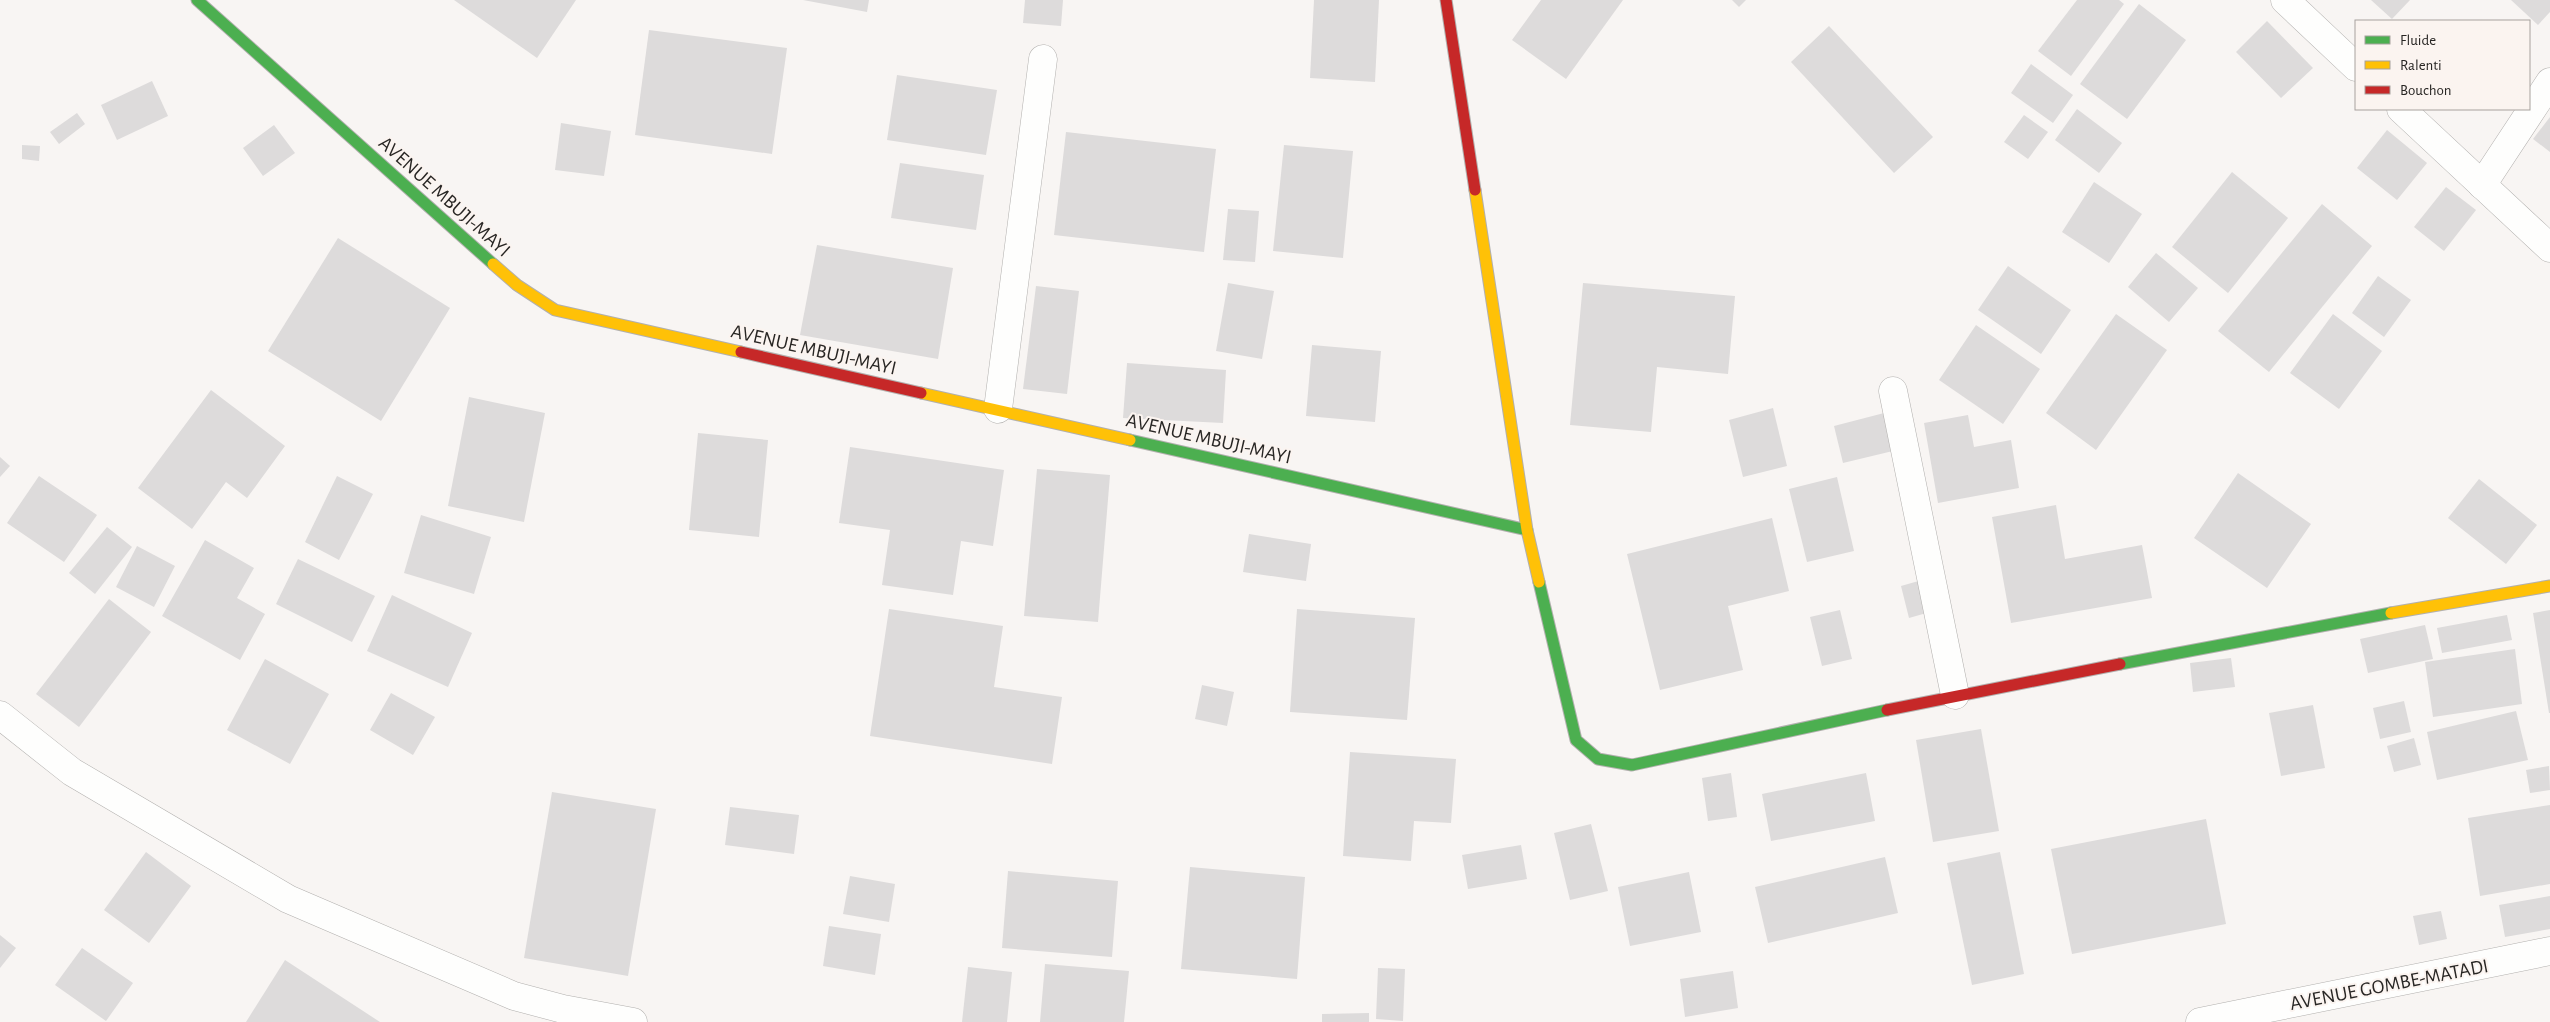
<svg xmlns="http://www.w3.org/2000/svg" width="2550" height="1022" font-family="'Alegreya Sans',sans-serif">
<rect width="100%" height="100%" fill="#f8f5f3"/>
<g fill="#dddbdb">
<path d="M454,0H576L537,58Z"/>
<path d="M803,0H869L867,12Z"/>
<path d="M1025,0H1063L1061,26L1023,23Z"/>
<path d="M1314,0H1379L1375,82L1310,78Z"/>
<path d="M1541,0H1623L1566,79L1512,40Z"/>
<path d="M1732,0H1746L1739,7Z"/>
<path d="M2077,0H2119L2124,4L2071,76L2038,51Z"/>
<path d="M2371,0H2410L2392,19Z"/>
<path d="M2511,0H2550V12L2538,25Z"/>
<path d="M2139,4L2186,40L2127,119L2080,84Z"/>
<path d="M2267,21L2313,68L2281,98L2236,52Z"/>
<path d="M1829,26L1933,137L1894,173L1791,62Z"/>
<path d="M649,30L787,48L772,154L635,135Z"/>
<path d="M2031,64L2073,95L2053,123L2011,93Z"/>
<path d="M897,75L997,90L986,155L887,140Z"/>
<path d="M152,81L168,116L117,140L101,105Z"/>
<path d="M2077,109L2122,143L2099,173L2055,140Z"/>
<path d="M77,113L85,124L59,144L50,132Z"/>
<path d="M2024,115L2048,132L2028,159L2004,142Z"/>
<path d="M2550,117V152L2533,139Z"/>
<path d="M561,123L611,131L604,176L555,170Z"/>
<path d="M274,125L295,153L263,176L243,148Z"/>
<path d="M2387,130L2427,163L2397,200L2357,168Z"/>
<path d="M1066,132L1216,149L1204,252L1054,235Z"/>
<path d="M22,145L40,146L39,161L22,159Z"/>
<path d="M1284,145L1353,151L1343,258L1273,251Z"/>
<path d="M900,163L984,175L976,230L891,218Z"/>
<path d="M2232,172L2288,218L2228,293L2172,247Z"/>
<path d="M2094,182L2142,214L2109,263L2062,232Z"/>
<path d="M2446,187L2476,210L2444,251L2414,227Z"/>
<path d="M2322,204L2372,246L2269,372L2218,331Z"/>
<path d="M1228,209L1259,211L1255,262L1223,260Z"/>
<path d="M338,238L450,308L381,421L268,351Z"/>
<path d="M817,245L953,268L938,359L800,335Z"/>
<path d="M2156,253L2198,288L2169,322L2128,287Z"/>
<path d="M2008,266L2071,310L2041,354L1978,310Z"/>
<path d="M2378,276L2411,300L2384,337L2352,313Z"/>
<path d="M1228,283L1274,291L1262,359L1216,351Z"/>
<path d="M1583,283L1735,296L1728,374L1657,367L1651,432L1570,425Z"/>
<path d="M1036,286L1079,291L1067,394L1023,389Z"/>
<path d="M2116,314L2167,350L2096,450L2046,413Z"/>
<path d="M2333,314L2382,351L2339,409L2290,373Z"/>
<path d="M1976,325L2040,369L2003,424L1939,380Z"/>
<path d="M1312,345L1381,351L1375,422L1306,416Z"/>
<path d="M1127,363L1226,370L1223,423L1123,418Z"/>
<path d="M211,390L285,446L247,498L226,482L192,529L138,488Z"/>
<path d="M469,397L545,413L524,522L448,506Z"/>
<path d="M1773,408L1787,466L1743,477L1729,420Z"/>
<path d="M1888,412L1897,450L1843,463L1834,426Z"/>
<path d="M1968,415L1974,447L2011,440L2019,488L1938,503L1924,423Z"/>
<path d="M698,433L768,440L759,537L689,530Z"/>
<path d="M850,447L1004,470L993,546L961,541L953,595L882,585L890,530L839,523Z"/>
<path d="M0,457L10,466L0,477Z"/>
<path d="M1037,469L1110,475L1098,622L1024,616Z"/>
<path d="M2238,473L2311,524L2267,588L2194,538Z"/>
<path d="M39,476L97,515L64,562L7,523Z"/>
<path d="M337,476L373,494L339,560L305,542Z"/>
<path d="M1837,477L1854,551L1807,562L1789,489Z"/>
<path d="M2479,479L2537,525L2506,564L2448,518Z"/>
<path d="M2056,505L2065,559L2142,545L2152,598L2011,623L1992,517Z"/>
<path d="M421,515L491,537L474,594L404,573Z"/>
<path d="M1772,518L1789,591L1728,606L1743,670L1660,690L1627,554Z"/>
<path d="M107,527L132,547L95,594L69,573Z"/>
<path d="M1249,534L1311,544L1306,581L1243,572Z"/>
<path d="M205,540L254,568L237,598L265,614L240,660L162,616Z"/>
<path d="M137,546L175,566L154,607L116,587Z"/>
<path d="M298,559L375,596L352,642L276,604Z"/>
<path d="M1922,580L1930,612L1909,618L1901,586Z"/>
<path d="M392,595L472,633L448,687L367,651Z"/>
<path d="M109,599L151,632L79,727L36,694Z"/>
<path d="M889,609L1003,626L994,687L1062,697L1052,764L870,736Z"/>
<path d="M1297,609L1415,618L1407,720L1290,712Z"/>
<path d="M1840,610L1852,659L1822,666L1810,617Z"/>
<path d="M2550,610V713H2549L2533,613Z"/>
<path d="M2507,615L2512,640L2442,653L2437,628Z"/>
<path d="M2425,625L2433,659L2368,673L2360,639Z"/>
<path d="M2515,649L2522,704L2433,717L2425,662Z"/>
<path d="M2231,658L2235,687L2193,692L2190,663Z"/>
<path d="M265,659L329,694L290,764L227,730Z"/>
<path d="M1202,685L1234,692L1227,726L1195,719Z"/>
<path d="M391,693L435,717L413,755L370,730Z"/>
<path d="M2404,701L2411,732L2380,739L2373,708Z"/>
<path d="M2313,705L2325,768L2281,776L2269,713Z"/>
<path d="M2516,711L2528,760L2437,780L2427,732Z"/>
<path d="M1981,729L1999,831L1933,842L1916,740Z"/>
<path d="M2414,738L2421,765L2394,772L2387,746Z"/>
<path d="M1350,752L1456,759L1451,823L1414,821L1411,861L1343,856Z"/>
<path d="M2549,766L2550,790L2530,793L2526,770Z"/>
<path d="M1731,773L1737,817L1708,821L1702,778Z"/>
<path d="M1866,773L1875,821L1771,841L1762,794Z"/>
<path d="M552,792L656,809L628,976L524,958Z"/>
<path d="M2550,805V884L2480,896L2468,818Z"/>
<path d="M730,807L799,815L794,854L725,845Z"/>
<path d="M2206,819L2226,924L2072,954L2051,849Z"/>
<path d="M1591,824L1608,891L1570,900L1554,833Z"/>
<path d="M1521,845L1527,879L1468,889L1462,855Z"/>
<path d="M146,852L191,886L149,943L104,910Z"/>
<path d="M2000,852L2024,974L1972,985L1947,863Z"/>
<path d="M1885,857L1898,913L1768,943L1755,887Z"/>
<path d="M1190,867L1305,877L1297,979L1181,969Z"/>
<path d="M1008,871L1118,881L1112,957L1002,948Z"/>
<path d="M1689,872L1701,932L1630,946L1618,887Z"/>
<path d="M850,876L895,884L889,922L843,914Z"/>
<path d="M2550,896V929L2505,937L2499,905Z"/>
<path d="M2441,911L2447,939L2419,945L2413,916Z"/>
<path d="M829,926L881,934L875,975L823,966Z"/>
<path d="M0,935L16,948L0,968Z"/>
<path d="M82,948L133,983L106,1021L55,985Z"/>
<path d="M285,960L380,1022H246Z"/>
<path d="M1045,964L1129,971L1124,1022H1040Z"/>
<path d="M968,967L1012,972L1007,1022H962Z"/>
<path d="M1378,968L1405,969L1403,1021L1376,1019Z"/>
<path d="M1733,971L1738,1008L1685,1017L1680,979Z"/>
<path d="M1369,1013V1022H1322V1014Z"/>
</g>
<g fill="none" stroke-linecap="round" stroke-linejoin="round">
<defs>
<g id="street">
<path d="M2285,0L2356,67"/>
<path d="M2401,109L2550,248"/>
<path d="M2482,185L2550,82"/>
<path d="M1893,391L1955,695"/>
<path d="M998,409L1043,59"/>
<path d="M0,715L72,772L288,899L514,996L563,1009L633,1022"/>
<path d="M2200,1022L2550,951"/>
</g>
<g id="fast">
<path d="M197,0L493,264"/>
<path d="M1130,440L1527,530"/>
<path d="M1539,582L1576,740L1598,759L1632,765L1887,710"/>
<path d="M2120,664L2391,613"/>
</g>
<g id="slow">
<path d="M1475,190L1527,530L1539,582"/>
<path d="M493,264L517,285L555,310L741,352"/>
<path d="M921,393L1130,440"/>
<path d="M2391,613L2550,586"/>
</g>
<g id="jam">
<path d="M1446,0L1475,190"/>
<path d="M741,352L921,393"/>
<path d="M1887,710L2120,664"/>
</g>
</defs>
<use href="#street" stroke="#b2b0ae" stroke-width="29"/>
<use href="#fast" stroke="#b2b0ae" stroke-width="13"/>
<use href="#slow" stroke="#b2b0ae" stroke-width="13"/>
<use href="#jam" stroke="#b2b0ae" stroke-width="13"/>
<use href="#street" stroke="#fefefd" stroke-width="28"/>
<use href="#fast" stroke="#4caf50" stroke-width="11"/>
<use href="#slow" stroke="#ffc107" stroke-width="11"/>
<use href="#jam" stroke="#c62828" stroke-width="11"/>
</g>
<g text-anchor="middle" stroke-width="4" stroke-linejoin="round" paint-order="stroke">
<g font-size="20" fill="#282624" stroke="#fbf4f0">
<text transform="translate(445 196) rotate(42)" y="7">AVENUE MBUJI-MAYI</text>
<text transform="translate(814 349) rotate(13)" y="7">AVENUE MBUJI-MAYI</text>
<text transform="translate(1209 438) rotate(13)" y="7">AVENUE MBUJI-MAYI</text>
<text transform="translate(2389 984) rotate(-11)" y="7">AVENUE GOMBE-MATADI</text>
</g>
</g>
<rect x="2355" y="20" width="175" height="90" fill="#fbf4f0" stroke="#a7a29e"/>
<rect x="2365" y="36" width="25" height="8" fill="#4caf50" stroke="#a7a29e"/>
<text x="2400" y="45" font-size="15" fill="#282624">Fluide</text>
<rect x="2365" y="61" width="25" height="8" fill="#ffc107" stroke="#a7a29e"/>
<text x="2400" y="70" font-size="15" fill="#282624">Ralenti</text>
<rect x="2365" y="86" width="25" height="8" fill="#c62828" stroke="#a7a29e"/>
<text x="2400" y="95" font-size="15" fill="#282624">Bouchon</text>
</svg>
